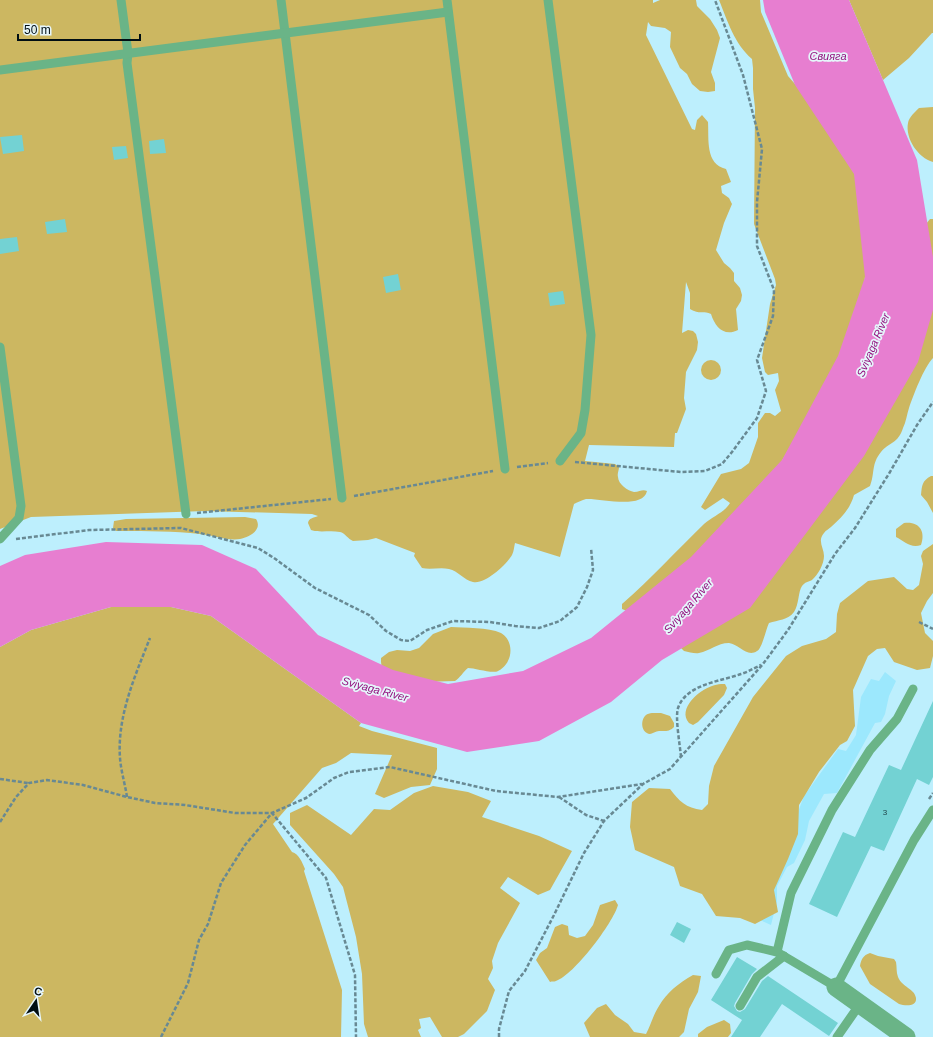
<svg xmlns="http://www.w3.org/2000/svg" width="933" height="1037" font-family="Helvetica,sans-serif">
<rect width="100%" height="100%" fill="#bdeffd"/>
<path fill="#9ce8fd" d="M885,672L896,681L889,696L885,714L881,722L875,723L837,793L824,794L809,821L805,840L794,863L787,867L777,886V901L771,925L760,920L792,828L804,796L838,749L846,751L856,735L861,697L871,679L879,681Z"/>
<g fill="#ccb761">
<path d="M0,0H653V3L660,0H696L697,6L710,19L717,30L720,38L711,72L715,83V91L708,92L700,91L692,84L687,74L680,68L670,47L671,32L665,28L651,26L648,22L646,35L692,129L695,130L697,120L702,115L708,122C709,139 705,164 726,169L731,182L721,186L722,193L729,198L732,204L724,223L716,250L724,263L730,268L734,273V281L740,288L742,295L741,301L736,309L738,330C724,337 715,327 711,314C702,310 700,315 690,309V293L686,282L682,333L688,330L693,331L696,334L698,342L697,350L686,372L684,398L686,409L677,433H675L674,447L589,445L585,461L615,464L619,467C619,470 617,474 618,477C618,484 628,491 634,492C640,492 642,489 647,491C643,510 600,498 586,499C582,500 578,502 574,504L560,557L515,543C514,547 514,551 512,555C507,564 485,585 473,582C464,580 458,571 449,569C440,567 431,570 422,568L414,556L415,553L376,538L368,540L353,541C348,539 345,533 340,532C330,530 320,533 311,530L308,523C309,518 313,518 318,516L312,514L205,511L31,517L0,529Z"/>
<path d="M719,0H760L761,12L788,76L823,116L858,178L867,255L862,309L846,348L779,466L724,536L632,613L622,609V604C651,579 676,551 704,524C713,516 724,513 730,503L723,498L705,510L701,507L721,474L741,469L749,463L758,437V423L765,413H770L775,416L781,411L775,390L779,381L778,373L768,375L765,372L762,358L770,304L776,285L775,279L754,224L755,108L753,89V68L752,59C734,43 728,22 719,0Z"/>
<path d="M849,0H933V33H932L909,58L883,80Z"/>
<path d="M933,107V162C918,158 905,138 908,123C909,117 915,112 919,108Z"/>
<path d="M930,219H933V358C924,367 913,396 909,408C907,414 906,422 903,428C898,444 889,442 881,452C871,464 875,474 870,486L854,495C850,509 842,517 831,527C829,529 826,530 824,533C817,541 824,548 824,556C824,564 818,575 812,580C808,582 805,582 802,586C798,592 799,605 794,612C788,620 778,620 769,623C766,629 762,649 757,651C747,658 739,644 729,643C717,643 710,651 699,653C695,654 689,652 684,651L680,647L922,229Z"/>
<circle cx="711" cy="370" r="10"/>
<path d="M931,476H933V513L927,502L921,495C922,485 922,481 931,476Z"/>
<path d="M245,517L256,519C263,530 249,537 240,539C227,541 213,535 200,534C174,531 147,531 121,531H116L113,528L114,521L126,519Z"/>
<path d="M904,523C919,521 926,531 921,545C911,549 904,541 896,537V529Z"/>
<path d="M933,544V593L927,601L921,613L925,633L933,641V656L930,668L917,670L894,662L885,648L877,649L868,656L853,690L855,726L847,741L840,745L819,772L799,805L798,834L788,859L774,890L778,912L755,924L740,918L716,916L702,894L680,886L674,867L635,850L630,827L632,802L649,788L670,789C679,801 686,808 702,810L708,804L709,786L714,766L753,697L786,656L802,646L826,639L836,632L837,614L840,603L868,581L894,577L907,589L913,590L919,585L923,564L921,556L923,551Z"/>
<path d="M111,607H171L211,616L361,723L359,726L372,731L437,748V769L430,785L411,787L384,798L375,794L392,755L351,753L336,763L322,768L273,824L292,852C299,854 302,862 305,869L304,871L342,990L341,1037H0V647L31,630Z"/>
<path d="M451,627C465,628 488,627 501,633C515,641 513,664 498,671C492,674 475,668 468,668C463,672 460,678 455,681L423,682L382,669L381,662V658L389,652L397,650L410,651L419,648L433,634Z"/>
<path d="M721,684H725L727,688L724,695L698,722L693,725L689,723C677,709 699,690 712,686C715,685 718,684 721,684Z"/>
<path d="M652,713H661L670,716L674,723V727C669,732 665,731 659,731C656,731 652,734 650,734C641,733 640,720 646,715C647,714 650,713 652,713Z"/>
<path d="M433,786L468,792L491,801L482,817L539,836L572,851L550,890L538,895L508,877L500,888L520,903L498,943L492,961L493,968L488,979L495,990L487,1011L464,1034L458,1037H442L430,1017L419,1019L421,1028L418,1030L421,1037H368L364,1024L362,974L356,937L343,887L334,874L290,825V813L307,805L351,835L374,809L390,810L414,793Z"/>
<path d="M615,900L618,905C613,923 574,975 556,981C554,982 552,981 550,982L536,960L540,953L547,948L555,927L562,924L568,926L569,935L577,938L585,936L593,925L600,905Z"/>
<path d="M870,953L878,956L894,959L896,962C897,967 896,972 898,977C902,987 915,989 916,998C917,1007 905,1006 899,1004L870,984L860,966C861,960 863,955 870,953Z"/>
<path d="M693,975L701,976L698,992L689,1009L684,1032L679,1037H590L584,1023L597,1008L606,1004L615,1015L628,1024L634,1032L646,1034C651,1025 653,1015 659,1006C667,992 679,983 693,975Z"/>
<path d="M724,1020L730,1024L731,1033L728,1037H698V1034L707,1027Z"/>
</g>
<path fill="#e77ed0" d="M763,0H849L917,160L933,257V310L918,362L864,456L750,608L662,660L611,702L539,741L467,752L361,723L211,616L171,607H111L31,630L0,647V566L25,555L106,542L202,545L256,569L318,635L393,670L448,684L523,671L591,638L691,557L782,460L838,356L865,277L854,174L795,85L765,12Z"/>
<g fill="#73d2d3">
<path d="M22,135L24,151L3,154L0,137Z"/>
<path d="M164,139L166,153L150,154L149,141Z"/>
<path d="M126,146L128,158L114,160L112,147Z"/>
<path d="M65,219L67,232L47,234L45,222Z"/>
<path d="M17,237L19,251L0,254V239Z"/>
<path d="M398,274L401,290L386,293L383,277Z"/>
<path d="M563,291L565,304L550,306L548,293Z"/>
<path d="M933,701V777L929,785L917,779L884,851L871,846L837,917L809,904L843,832L855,837L889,765L901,770Z"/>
<path d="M677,922L691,929L684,943L670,935Z"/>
<path d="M737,957L757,969L752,974L735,1003L734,1006L737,1011L740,1012L745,1009L762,981L768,976L838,1023L829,1036L782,1004L760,1037H731L742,1020L711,1000Z"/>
</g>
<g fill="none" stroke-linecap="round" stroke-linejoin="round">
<g stroke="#688993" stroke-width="2.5" stroke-dasharray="4 2" stroke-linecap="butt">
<path d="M575,462L681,472L705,471L722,464L732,452L757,418L766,391L757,360L773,316L774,290L757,246V202L762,149L743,75L715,0"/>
<path d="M517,467L548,463"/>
<path d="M354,496L493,471"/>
<path d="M197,513L331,499"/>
<path d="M16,539L89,530L181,528L258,548L274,558L315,588L369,615L386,631L401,640L410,641L427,630L453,621L490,622L515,626L539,628L560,621L577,607L587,587L593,570L591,548"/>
<path d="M919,622L933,629"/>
<path d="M681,757C680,745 675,718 678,708C686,684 722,681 741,674C748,672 754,668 761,665"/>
<path d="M0,779L28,783"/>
<path d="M127,797C125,784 121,771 120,758C117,716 135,676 150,638"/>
<path d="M559,797L586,815L604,821"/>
<path d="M929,799L933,793"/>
<path d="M0,822L16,797L29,783L47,780L83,785L127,797L155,803L185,805L235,813H272L306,798L334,778L349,772L390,767L496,791L558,797L642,784"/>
<path d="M161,1037L188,983L199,940L208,924L221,883L245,845L272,813L326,878L355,975L356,1037"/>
<path d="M499,1037V1029L509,991L525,971L554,915L584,853L604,821L643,784L670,769L763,664L788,630L835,554L855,528L890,472L917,425L933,402"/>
</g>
<g stroke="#6ab487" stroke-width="9">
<path d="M121,0L128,53L127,63L186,514"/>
<path d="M281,0L342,498"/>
<path d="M447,0L505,469"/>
<path d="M548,0L591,335L585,410L581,433L560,461"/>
<path d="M0,70L448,12"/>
<path d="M0,347L21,506L19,518L0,539"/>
<path d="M777,952L791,893L832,810L870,750L897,719L913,689"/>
<path d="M716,974L729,950L747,945L777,952L836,987L914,840L933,810"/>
<path d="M740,1006L757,977L784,956"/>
<path d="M837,1037L860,1004"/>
</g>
<path stroke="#6ab487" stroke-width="19" d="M836,987L906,1037"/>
</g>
<g text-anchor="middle" stroke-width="3.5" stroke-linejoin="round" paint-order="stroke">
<g font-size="8" fill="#1d3f43">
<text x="885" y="815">3</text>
</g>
<g font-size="11" font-style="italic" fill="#92107e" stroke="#e6f6fb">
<text x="828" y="60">Свияга</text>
<text transform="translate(873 345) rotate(-67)" y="4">Sviyaga River</text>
<text transform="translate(688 606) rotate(-49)" y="4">Sviyaga River</text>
<text transform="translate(375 689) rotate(15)" y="4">Sviyaga River</text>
</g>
</g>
<g transform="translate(36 1001) rotate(13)" stroke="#e6f6fb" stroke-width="3" paint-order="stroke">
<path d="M0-3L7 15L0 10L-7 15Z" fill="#000e13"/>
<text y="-6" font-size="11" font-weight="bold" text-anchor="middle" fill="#000e13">С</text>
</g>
<path d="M18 34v6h122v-6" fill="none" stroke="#000e13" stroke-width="2"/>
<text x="24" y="34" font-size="12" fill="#000e13" stroke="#e6f6fb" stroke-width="3" paint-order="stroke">50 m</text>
</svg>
